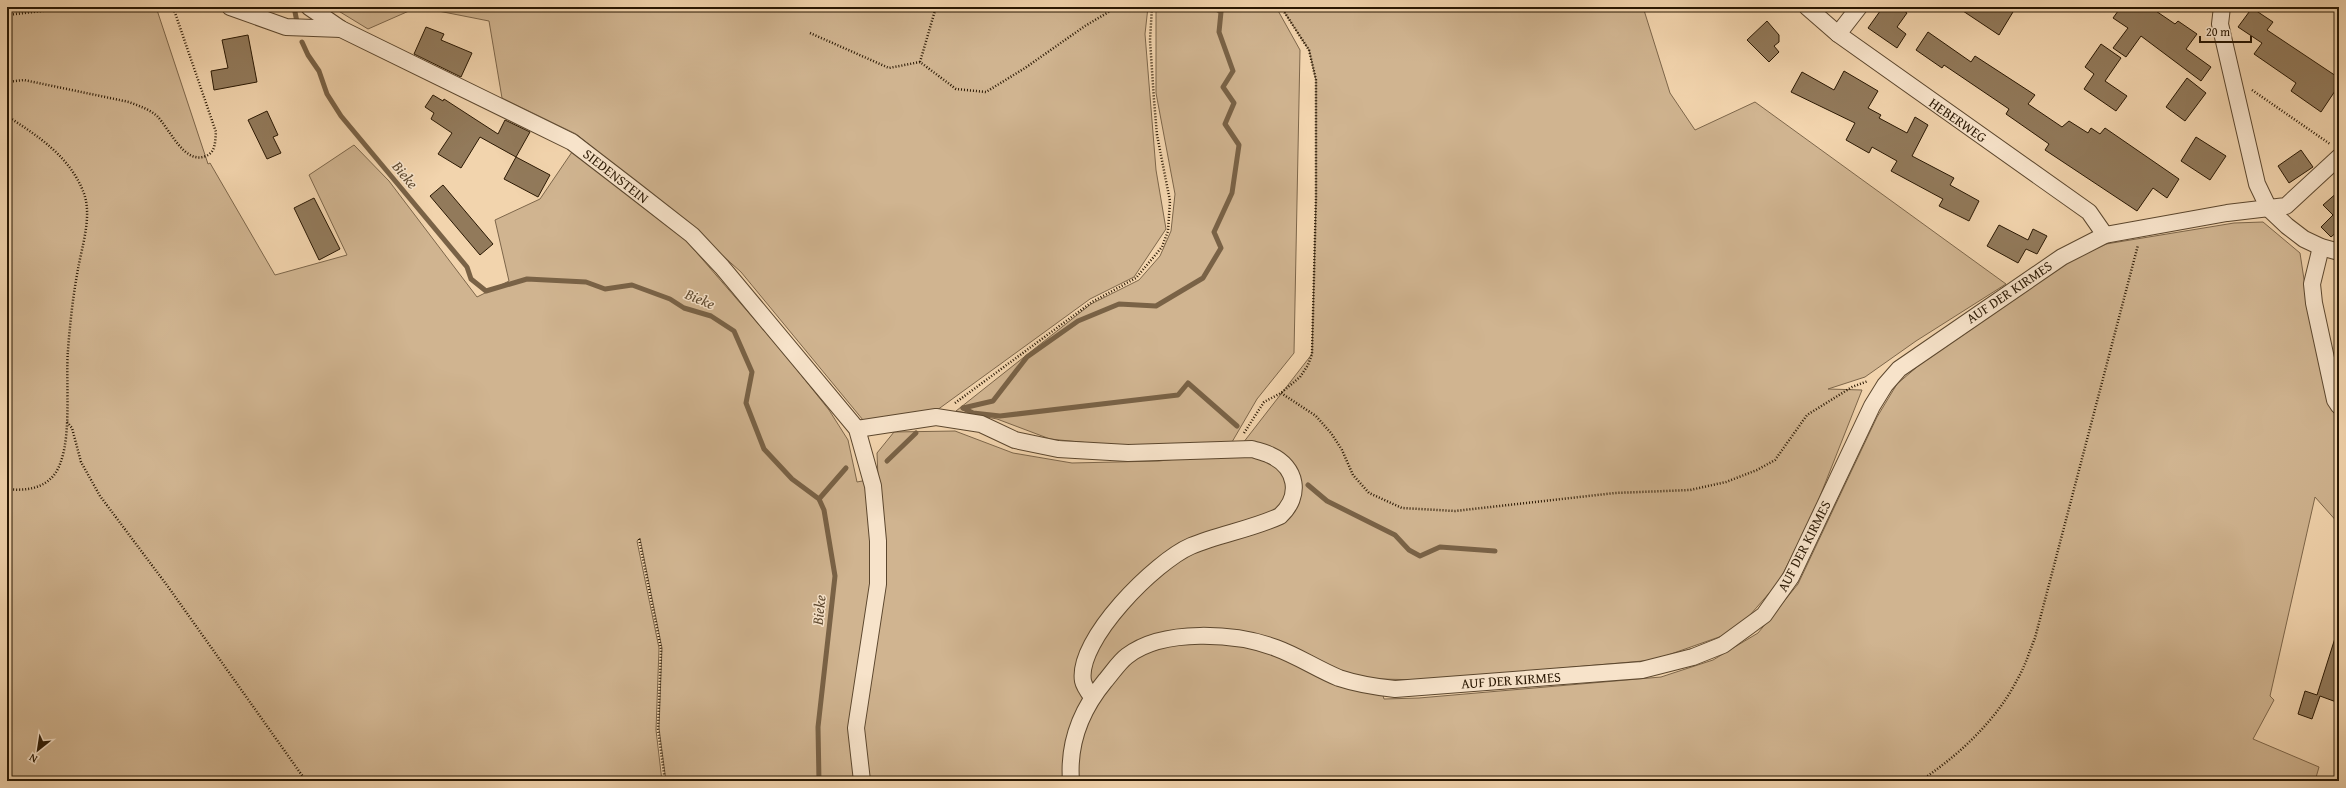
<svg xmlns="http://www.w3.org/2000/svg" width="2346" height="788" font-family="'Gentium Book Plus',serif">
<rect width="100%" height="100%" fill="#f2d4ad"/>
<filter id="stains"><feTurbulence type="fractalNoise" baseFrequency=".005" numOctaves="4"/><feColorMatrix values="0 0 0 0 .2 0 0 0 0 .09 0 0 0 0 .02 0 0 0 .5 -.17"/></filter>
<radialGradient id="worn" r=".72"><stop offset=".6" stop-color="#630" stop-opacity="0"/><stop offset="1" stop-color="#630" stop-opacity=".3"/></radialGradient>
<g fill="#d0b490" stroke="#7d664a">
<path d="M7,7H156L208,164L210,163L275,275L347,255L309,175L354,145L389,181L477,297L509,281L495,220L540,199L572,152L684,238L786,356L829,410L848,440L857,482L878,478L877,453L894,432L955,431L1013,453L1072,463L1159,461L1236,452L1312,354L1316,198V80L1309,50L1281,7H1643L1670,93L1695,130L1755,102L2006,284L1916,341L1865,377L1828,389L1862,390L1811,519L1778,583L1736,631L1654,660L1425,680L1378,679L1384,699L1419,698L1661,677L1713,660L1758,633L1798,584L1877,417L1897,384L1938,349L2066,263L2106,244L2234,223L2263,222L2300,253L2305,286L2336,412L2339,416V524L2315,497L2270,696L2274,700L2253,739L2319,767L2315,781H666L659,728L662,648L640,538L637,541L659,648L656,730L662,781H7Z"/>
<path d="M332,7H1148L1145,34L1156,170L1166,229L1134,277L1090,299L933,413L863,420L741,272L694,230L576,134L502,98L489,21L418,7L368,29Z"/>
<path d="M1156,7H1276L1300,50L1294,353L1257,399L1232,442L1129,447L1050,439L997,419L956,411L1091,304L1139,280L1160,256L1171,231L1175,194L1156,93Z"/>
</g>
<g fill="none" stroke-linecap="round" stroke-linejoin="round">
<g stroke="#796246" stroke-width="5">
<path d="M294,7L297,22"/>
<path d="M302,42L308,55L319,71L327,94L341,116L467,267L471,279L486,291L527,279L586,282L605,289L632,285L670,299L684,308L711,316L734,331L752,372L746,403L764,449L792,479L819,499L824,510L835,576L818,727L819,781"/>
<path d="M963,408L993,401L1027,357L1078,321L1119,304L1156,306L1203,278L1221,248L1214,232L1232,193L1239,145L1225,124L1234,103L1223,87L1233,71L1219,32L1221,12L1213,7"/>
<path d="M963,408L973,413L1000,416L1178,395L1188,383L1237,426"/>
<path d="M887,461L916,433"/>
<path d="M1308,485L1327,501L1395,535L1409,550L1420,556L1440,547L1495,551"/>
<path d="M819,499L846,468"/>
</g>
</g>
<g fill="#927a5b" stroke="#2a1803">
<path d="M1883,7H1898L1907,13L1897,27L1906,34L1897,48L1868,28Z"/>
<path d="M1957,7H2016L1999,35Z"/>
<path d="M2121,7H2150L2175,24L2178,21L2197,34L2186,49L2211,67L2201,81L2141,36L2126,57L2113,48L2128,28L2113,18Z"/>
<path d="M2252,8L2273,22L2267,30L2339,78V85L2321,112L2291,91L2296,83L2254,54L2262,43L2238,27Z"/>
<path d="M1767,21L1779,35V42L1774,46L1779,52L1769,62L1747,40Z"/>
<path d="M426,27L444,34L441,40L472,53L461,77L414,54Z"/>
<path d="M1928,32L1971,62L1975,56L2035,95L2028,104L2062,127L2069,121L2088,133L2091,128L2100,134L2105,128L2179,179L2167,198L2153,188L2137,211L2045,150L2049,144L2006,114L2009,109L1944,65L1942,68L1916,50Z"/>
<path d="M248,35L257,82L214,90L211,71L228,68L222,40Z"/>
<path d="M2101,44L2121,58L2105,81L2127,96L2116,111L2084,89L2094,74L2085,67Z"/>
<path d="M1844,71L1878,91L1868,108L1881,115L1879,118L1907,133L1915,117L1928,125L1912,156L1954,178L1950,185L1979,201L1969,221L1939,206L1943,199L1891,171L1897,161L1872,147L1869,153L1846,140L1855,123L1791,92L1802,72L1834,90Z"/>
<path d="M2187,78L2206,93L2185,121L2166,107Z"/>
<path d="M433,95L443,101L444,99L498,134L505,120L530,132L516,157L480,137L461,168L438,154L452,133L431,119L434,113L425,107Z"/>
<path d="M267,111L278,135L273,137L281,153L267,159L248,120Z"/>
<path d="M2196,137L2226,156L2210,180L2181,161Z"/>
<path d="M2301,150L2313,167L2289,183L2278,166Z"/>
<path d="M516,157L550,175L538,197L504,179Z"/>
<path d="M443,185L493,244L480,255L430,196Z"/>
<path d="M2339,191V230L2331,237L2321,227L2333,215L2323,205Z"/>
<path d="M314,198L340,249L319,260L294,208Z"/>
<path d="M1999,225L2028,240L2033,229L2047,236L2037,254L2026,249L2018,263L1987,246Z"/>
<path d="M2336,635L2339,636V703L2320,696L2312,719L2298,714L2305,691L2317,695Z"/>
</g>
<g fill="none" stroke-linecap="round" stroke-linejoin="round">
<defs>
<g id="minor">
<path d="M230,7L286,27L341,29"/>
<path d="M309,7L341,29L572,142L633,189L692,235L722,267L857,429L873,486L878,541V584L856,728L862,781"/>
<path d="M1807,7L1838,34L2089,212L2105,235"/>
<path d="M2222,7L2220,24L2257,184L2269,209L2287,226L2304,239L2321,247L2339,252"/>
<path d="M1838,34L1859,7"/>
<path d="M2321,247L2312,284L2314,303L2335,400L2339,406"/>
<path d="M857,429L936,417L981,424L1015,440L1058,449L1128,453L1252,449C1258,451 1264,452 1270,455C1297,467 1302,496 1280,516C1252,529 1220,534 1191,546C1156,561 1076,640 1083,681C1084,686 1089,693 1092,697"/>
<path d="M1071,781C1068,743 1081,710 1105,681C1112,673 1119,662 1127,656C1163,628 1236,633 1276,648C1298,656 1317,669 1339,678C1357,684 1376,687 1395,689L1642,670L1693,657L1723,645L1764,615L1791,577L1872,406L1885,385L1899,369L2062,257L2105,235L2227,213L2286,206L2339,157"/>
</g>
</defs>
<use href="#minor" stroke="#5c472e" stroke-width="18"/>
<g stroke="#2a1803" stroke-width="2.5" stroke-dasharray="1 2" stroke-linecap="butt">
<path d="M7,15L77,7"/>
<path d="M810,33L889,68L920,62L956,89L986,92L1025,68L1085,26L1117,7"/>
<path d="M920,62L936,7"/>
<path d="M7,82L24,80L129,102C139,106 149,109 157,116C170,129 184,165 206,156C216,152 215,141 216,132L173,7"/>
<path d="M2252,90L2330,144"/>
<path d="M7,116C38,136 69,156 83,191C93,214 82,246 78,269C73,296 70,323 68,350C65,383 74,449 54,475C43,489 24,491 7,489"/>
<path d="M1281,393L1316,416L1331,433L1342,450L1353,475L1369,493L1402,508L1455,511L1615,493L1690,490L1726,482L1757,470L1775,460L1807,415L1852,387L1868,381"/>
<path d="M955,403L1092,302L1136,278L1162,247L1168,231L1170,201L1157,135L1154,100L1150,40L1152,7"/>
<path d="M67,422L72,428L81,462L100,496L169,588L306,781"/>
<path d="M1244,433L1264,402L1281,393L1300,377L1308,365L1312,354L1316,198V80L1309,50L1281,7"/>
<path d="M639,539L661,649L658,729L665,781"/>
<path d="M1920,781C1958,756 1996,721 2017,680C2025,667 2029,652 2035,638L2138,245"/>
</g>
<use href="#minor" stroke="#f7e3ca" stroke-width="16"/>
</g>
<g text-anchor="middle" stroke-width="3" stroke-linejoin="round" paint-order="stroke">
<g font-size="14" fill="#2a1803" stroke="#f7e3ca">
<text transform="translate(1958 120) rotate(35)" y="5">HEBERWEG</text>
<text transform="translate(616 176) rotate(38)" y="5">SIEDENSTEIN</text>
<text transform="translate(2009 292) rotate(-34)" y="5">AUF DER KIRMES</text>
<text transform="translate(1804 546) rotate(-63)" y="5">AUF DER KIRMES</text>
<text transform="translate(1511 680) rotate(-4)" y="5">AUF DER KIRMES</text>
</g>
<g font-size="15" font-style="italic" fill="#5f4a30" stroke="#f7e3ca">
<text transform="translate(405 175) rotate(50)" y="5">Bieke</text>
<text transform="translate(700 299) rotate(23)" y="5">Bieke</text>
<text transform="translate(819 610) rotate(-84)" y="5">Bieke</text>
</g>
</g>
<rect width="2346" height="788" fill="none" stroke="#f2d4ad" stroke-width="24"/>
<rect x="8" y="8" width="2330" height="772" fill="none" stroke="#2a1803" stroke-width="2"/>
<rect x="12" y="12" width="2322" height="764" fill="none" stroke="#2a1803"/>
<g transform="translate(38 750) rotate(210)" stroke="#f7e3ca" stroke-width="3" paint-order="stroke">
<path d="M0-3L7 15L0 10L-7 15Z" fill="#2a1803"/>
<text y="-6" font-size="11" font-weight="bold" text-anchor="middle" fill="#2a1803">N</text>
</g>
<path d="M2200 36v6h51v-6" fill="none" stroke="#2a1803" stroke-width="2"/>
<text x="2206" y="36" font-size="12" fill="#2a1803" stroke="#f7e3ca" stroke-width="3" paint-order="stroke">20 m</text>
<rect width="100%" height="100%" filter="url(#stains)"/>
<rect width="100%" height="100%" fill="url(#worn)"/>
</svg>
